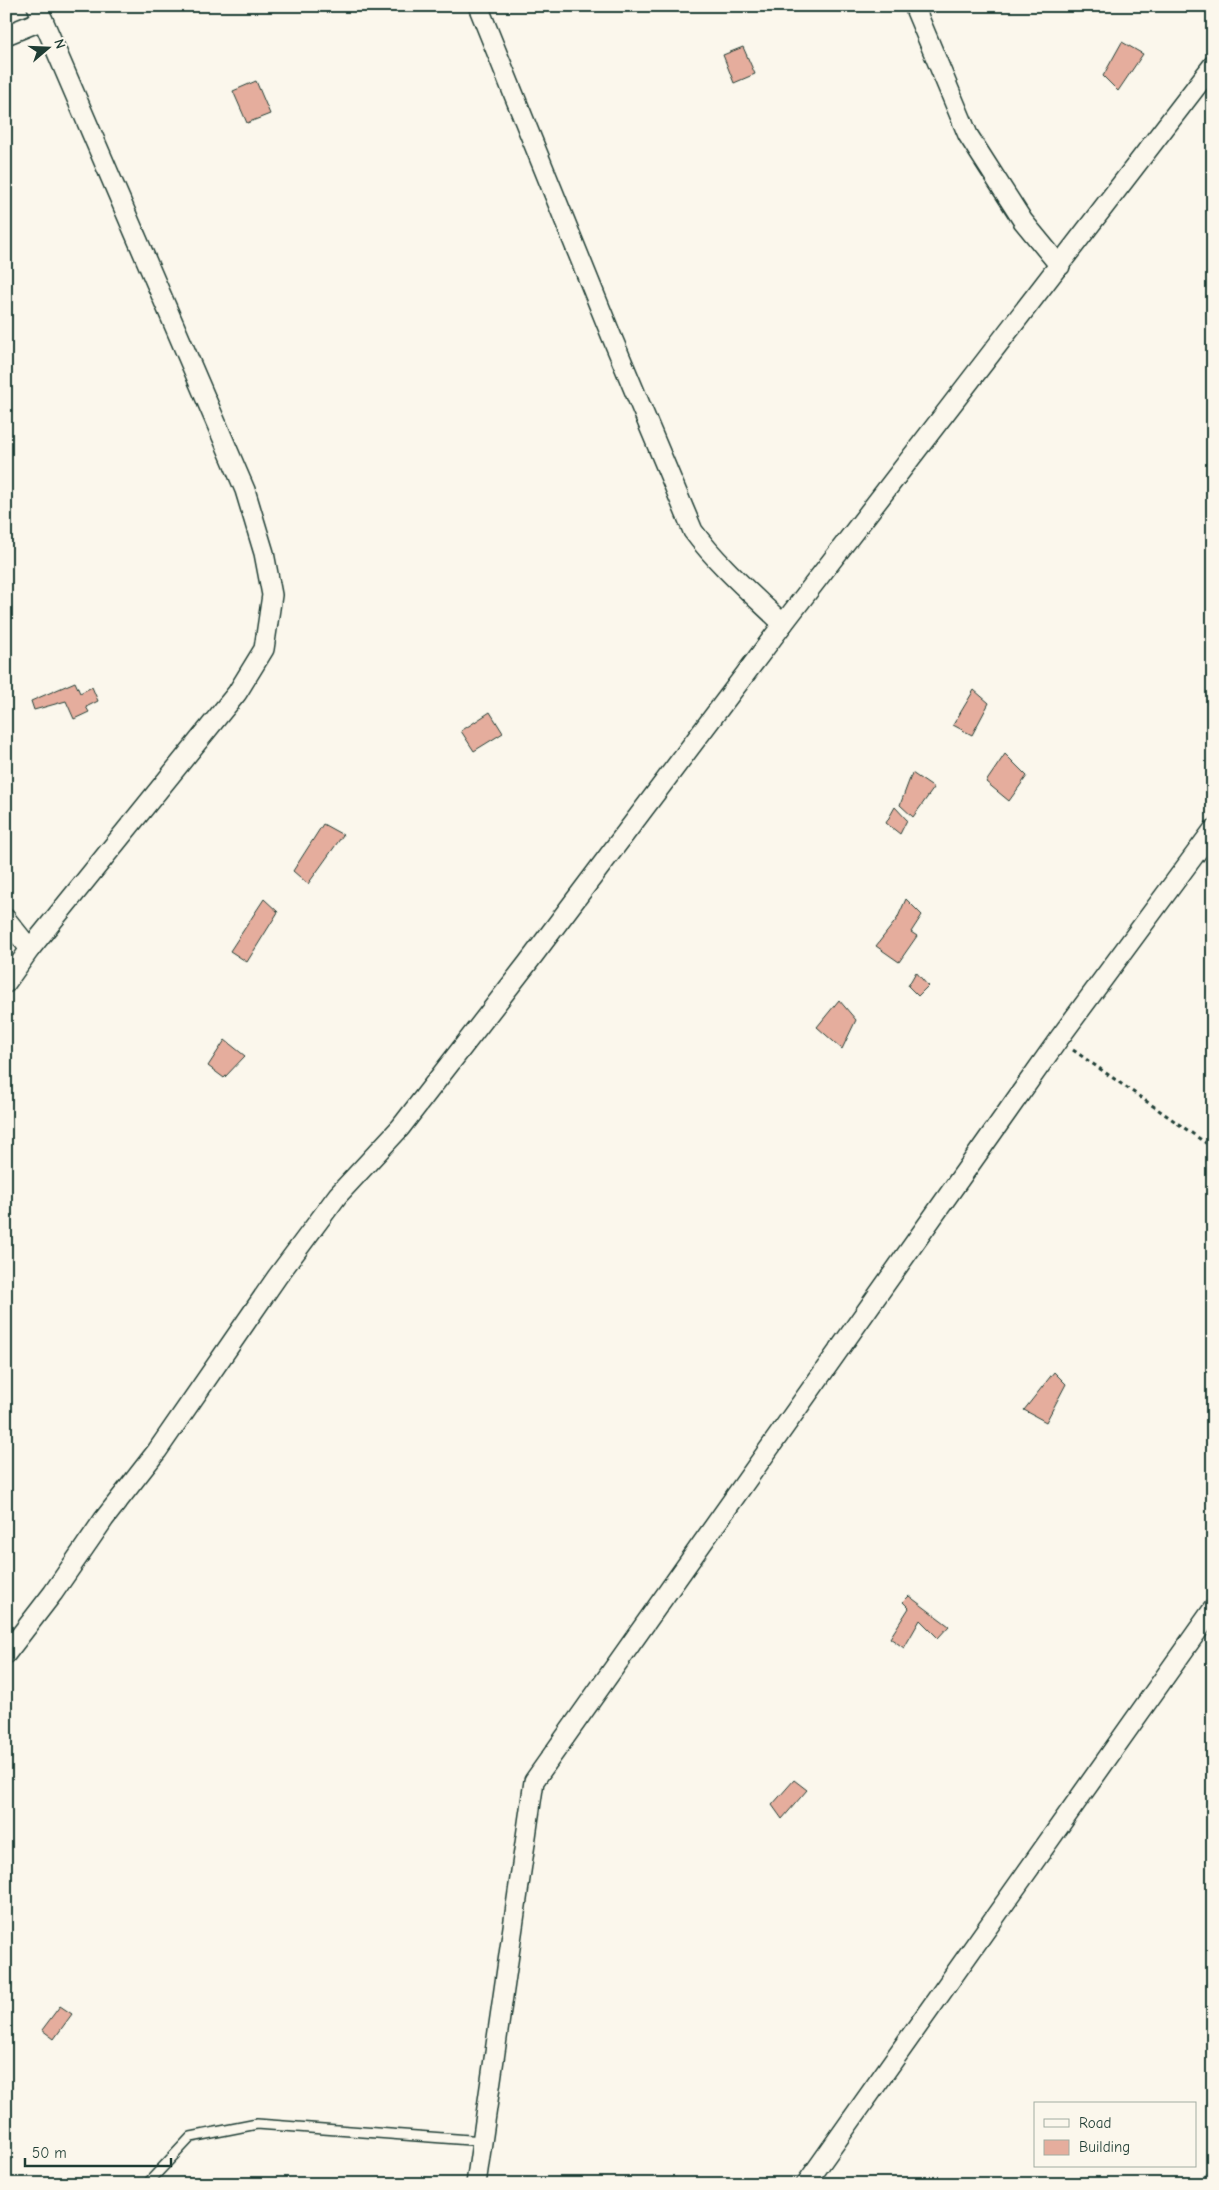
<svg xmlns="http://www.w3.org/2000/svg" width="1219" height="2190" font-family="'Comic Neue',sans-serif">
<rect width="100%" height="100%" fill="#fbf7ec"/>
<filter id="ink" filterUnits="userSpaceOnUse"><feTurbulence type="fractalNoise" baseFrequency=".02" numOctaves="2"/><feDisplacementMap in="SourceGraphic" scale="10" xChannelSelector="R" yChannelSelector="G"/><feConvolveMatrix kernelMatrix="1 2 1 2 8 2 1 2 1" color-interpolation-filters="sRGB"/></filter>
<g filter="url(#ink)">
<g fill="#e5ad9d" stroke="#1f3d34">
<path d="M1122,42L1143,54L1118,91L1103,76Z"/>
<path d="M743,47L755,74L734,83L723,55Z"/>
<path d="M256,81L270,114L247,123L233,91Z"/>
<path d="M75,682L80,693L92,687L98,701L86,707L89,712L74,719L66,701L34,710L31,701Z"/>
<path d="M974,690L989,703L972,735L953,725Z"/>
<path d="M490,712L503,733L474,751L461,731Z"/>
<path d="M1005,754L1027,776L1009,801L986,782Z"/>
<path d="M912,773L934,788L913,817L900,805Z"/>
<path d="M895,807L907,820L900,834L886,823Z"/>
<path d="M323,824L343,835L308,884L293,871Z"/>
<path d="M264,899L278,912L247,962L230,951Z"/>
<path d="M906,899L922,915L911,932L917,936L899,962L876,946L897,919Z"/>
<path d="M916,972L928,986L918,996L908,986Z"/>
<path d="M839,1000L856,1020L842,1049L817,1027Z"/>
<path d="M225,1040L245,1056L224,1078L208,1066Z"/>
<path d="M1054,1372L1066,1384L1046,1422L1024,1410Z"/>
<path d="M909,1596L949,1626L938,1638L920,1620L904,1648L890,1638L909,1608L903,1602Z"/>
<path d="M794,1780L807,1790L782,1819L772,1805Z"/>
<path d="M60,2006L72,2014L54,2039L42,2030Z"/>
</g>
<g fill="none" stroke-linecap="round" stroke-linejoin="round">
<defs>
<path id="service" d="M147,2184L191,2137L257,2124L483,2141"/>
<g id="minor">
<path d="M478,6L611,335L693,531C719,566 752,594 783,624"/>
<path d="M914,6L968,135L1023,221L1060,266"/>
<path d="M6,35L43,20"/>
<path d="M6,919L30,949"/>
<path d="M6,983L30,949L237,693L264,649L272,595L264,553L245,490L37,6"/>
<path d="M6,1654L53,1593L104,1519L157,1451L277,1277L338,1195L400,1128L527,964L783,624L1213,65"/>
<path d="M476,2184L534,1781L1058,1040L1213,830"/>
<path d="M806,2184L1213,1609"/>
<path d="M1212,2184L1213,2182"/>
</g>
</defs>
<use href="#service" stroke="#1f3d34" stroke-width="12"/>
<use href="#minor" stroke="#1f3d34" stroke-width="22"/>
<path stroke="#1f3d34" stroke-width="3" stroke-dasharray="4 4" stroke-linecap="butt" d="M1073,1050L1213,1148"/>
<use href="#service" stroke="#fbf7ec" stroke-width="9"/>
<use href="#minor" stroke="#fbf7ec" stroke-width="19"/>
</g>
</g>
<rect width="1219" height="2190" fill="none" stroke="#fbf7ec" stroke-width="25"/>
<rect x="12" y="12" width="1194" height="2165" fill="none" stroke="#1f3d34" stroke-width="2" filter="url(#ink)"/>
<rect x="1034" y="2102" width="162" height="65" fill="#fbf7ec" stroke="#a3ada2"/>
<rect x="1044" y="2119" width="25" height="8" fill="#fbf7ec" stroke="#a3ada2"/>
<text x="1079" y="2128" font-size="15" fill="#1f3d34">Road</text>
<rect x="1044" y="2140" width="25" height="15" fill="#e5ad9d" stroke="#a3ada2"/>
<text x="1079" y="2152" font-size="15" fill="#1f3d34">Building</text>
<g transform="translate(48 48) rotate(71)" stroke="#fbf7ec" stroke-width="4" paint-order="stroke">
<path d="M0-4L9 19L0 12L-9 19Z" fill="#1f3d34"/>
<text y="-8" font-size="14" font-weight="bold" text-anchor="middle" fill="#1f3d34">N</text>
</g>
<path d="M25 2158v8h146v-8" fill="none" stroke="#1f3d34" stroke-width="2.5"/>
<text x="32" y="2158" font-size="15" fill="#1f3d34" stroke="#fbf7ec" stroke-width="4" paint-order="stroke">50 m</text>
</svg>
